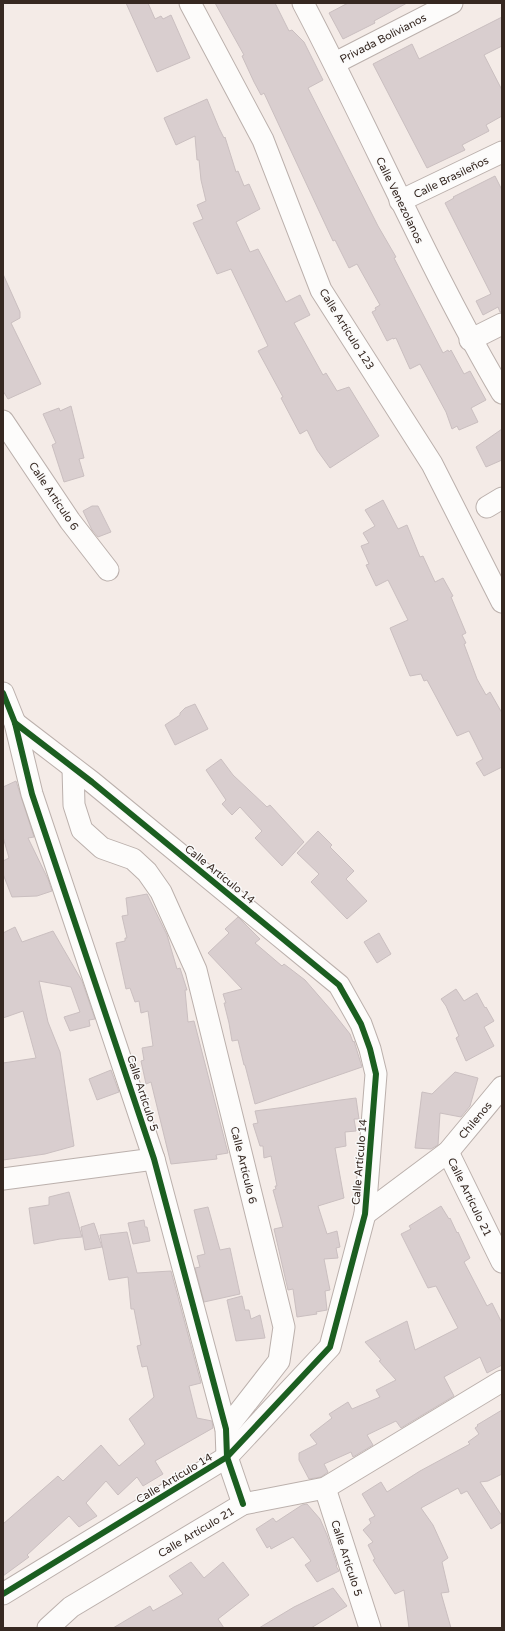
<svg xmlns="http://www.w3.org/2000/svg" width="505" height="1631" font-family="'Varela Round',sans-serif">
<rect width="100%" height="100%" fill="#f4ebe7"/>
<g fill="#d9cecf" stroke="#cabfc0">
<path d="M126,3H148L155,19L161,16L163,19L171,15L190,58L157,72Z"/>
<path d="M215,3H275L289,31L292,30L304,42L323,80L308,88L378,226L396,257L394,258L443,353L448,350L449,352L451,350L464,374L470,371L486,400L471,408L478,422L459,430L457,426L452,429L446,412L420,364L410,369L396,338L393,339V338L387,341L372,312L376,310L375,308L380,305L357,264L349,268L335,240L333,241L264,93L261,95L254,82L242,56L244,55Z"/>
<path d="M348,3H407L374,21L375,23L343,39L329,13Z"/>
<path d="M502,17V46L484,55L502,90V116L486,125L489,131L462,145L465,150L427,168L373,64L412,44L419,59Z"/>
<path d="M207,99L219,128L224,138L225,137L236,172L238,171L244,186L249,184L260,209L236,222L250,252L258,249L286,302L300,295L310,315L294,323L323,375L326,373L337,391L349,387L379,436L330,468L317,450L307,430L300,434L281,398L283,397L258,351L268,346L231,269L217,274L193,223L203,219L197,205L206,201L201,180L199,160H197L195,136L176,145L164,118Z"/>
<path d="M495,176L502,190V312H500L498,307L483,315L476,301L491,294L445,203L454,198L453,197Z"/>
<path d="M3,274L20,312V318L11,323L41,384L8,399L3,391Z"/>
<path d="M71,406L84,458L79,459L84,476L64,482L52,445L56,443L43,414L59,408L60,411Z"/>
<path d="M502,429V460L486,467L476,447Z"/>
<path d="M383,500L398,529L407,525L420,557L423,556L435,582L443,578L453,596L451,597L466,633L462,635L466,643L464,644L477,679L486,695L490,692L502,713V767L484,776L476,763L483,759L469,731L457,736L427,680L424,681L421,674L410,676L390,628L408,620L388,580L376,586L366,565L369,564L361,546L369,543L363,533L375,526L365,510Z"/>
<path d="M92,506H98L111,532L98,537L92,530L83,511Z"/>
<path d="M195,704L208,729L175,745L165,725L180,715V713L185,708Z"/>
<path d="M221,759L233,775L267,807L270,805L304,842L282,866L255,838L262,831L240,807L232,815L222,804L226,800L206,770Z"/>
<path d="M16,781L34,837L28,838L48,879L52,891L37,896L12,897L3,874V861L9,858L3,837V787Z"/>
<path d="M318,831L332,845L330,847L354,871L346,879L367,901L347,919L311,882L319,874L297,853Z"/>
<path d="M147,894L167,935L177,969L180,968L187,990H185L188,1022L194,1021L228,1153L216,1155L217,1159L171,1164L151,1082L146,1084L141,1061L144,1060L142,1048L153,1046L148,1011L141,1013L139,1001L135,1002L130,988L126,989L116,943L125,941V938H127L122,916L128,915L126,898Z"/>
<path d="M238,917L260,939L255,943L282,966L284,964L305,980L331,1010L350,1034L353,1042L354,1041L362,1067L255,1104L245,1065H244L238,1040L232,1041L229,1023L224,1003H226L223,994L242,989L208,953L229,933L225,929Z"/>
<path d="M15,927L22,942L53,931L82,981L95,1019L89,1020L90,1026L70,1031L64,1017L80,1012L71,987L39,981L48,1022L60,1052L74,1146L45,1154L3,1160V1063L36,1058L23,1011L3,1018V933Z"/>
<path d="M379,933L391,954L377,963L364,942Z"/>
<path d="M456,989L464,1001L477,993L485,1008L486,1007L494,1021L484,1027L494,1046L466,1061L456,1038L459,1036L446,1006L441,999Z"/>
<path d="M111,1070L119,1092L97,1100L89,1079Z"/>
<path d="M455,1072L478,1078L470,1106L461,1117L440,1113L438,1145L431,1149L415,1148L422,1092L432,1094Z"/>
<path d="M356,1098L359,1119H354L356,1131L345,1132L346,1146L335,1148L344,1198L318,1206L327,1234L337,1231L340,1247L336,1248L338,1258L324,1259L330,1290L325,1291L327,1310L316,1312L317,1314L297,1317L293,1289L288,1290L274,1229L283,1227L273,1190L276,1189L275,1186H277L271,1156L264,1158L263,1146H260L253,1124L258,1123L255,1111Z"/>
<path d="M69,1192L82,1237L60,1239L34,1244L29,1208L49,1205V1197Z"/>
<path d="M441,1206L449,1219L450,1218L457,1233L458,1232L470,1258L464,1262L487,1306L492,1303L502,1323V1365L487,1373L480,1357L444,1377L454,1396L401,1428L396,1421L367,1435L373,1445L353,1457L351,1452L324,1464L328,1472L321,1477L309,1479L299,1460V1453L317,1444L310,1435L332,1418L329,1414L348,1402L352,1409L380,1397L376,1390L396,1380L379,1361L381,1360L365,1342L407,1321L415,1350L458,1328L436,1286L428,1288L401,1234L411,1229L409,1226Z"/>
<path d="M208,1207L220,1250L230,1248L240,1294L204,1302L195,1268L200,1267L197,1256L205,1254L194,1210Z"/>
<path d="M144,1220L145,1227H147L150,1241L133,1244L128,1223Z"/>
<path d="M94,1223L102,1247L85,1250L81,1227Z"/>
<path d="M127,1232L137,1273L171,1271L201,1383L189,1386L197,1418L212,1421L213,1428L155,1461L163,1474L143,1486L137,1477L118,1495L106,1481L86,1503L97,1516L79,1527L69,1516L27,1555L29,1557L3,1576V1524L58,1476L63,1481L101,1445L119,1466L145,1444L129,1419L154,1397L147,1366L142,1367L137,1346L141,1345L134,1309H131L128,1277L109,1280L100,1235Z"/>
<path d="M242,1296L245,1310H249L251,1319L260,1315L265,1338L236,1341L227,1300Z"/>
<path d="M502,1410V1474L488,1481L480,1482L502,1516V1522L491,1529L467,1491L461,1494L458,1488L421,1508L433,1525L448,1558L442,1562L449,1592L441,1593L451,1628H409L404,1590L395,1594L373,1560L375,1559L368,1545L373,1542L363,1530L371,1523L369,1519L375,1516L362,1494L381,1482L387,1492L420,1471L470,1444L468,1442L479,1434L475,1428L478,1426L477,1425Z"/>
<path d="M307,1504L320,1519L327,1535L337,1565L336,1566L339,1571L317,1582L305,1565L311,1561L293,1537L271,1549L270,1546L267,1548L256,1529L273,1518L276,1522L302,1505Z"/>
<path d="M191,1562L204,1578L223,1562L249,1595L218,1619L224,1628H113L150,1606L153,1611L183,1594L169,1576Z"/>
<path d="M333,1588L347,1606L311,1628H259L294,1607Z"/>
</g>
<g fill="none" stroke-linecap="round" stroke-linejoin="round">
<defs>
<g id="minor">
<path d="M190,3L263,140L321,290L432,464L502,602"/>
<path d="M303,3C371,132 428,267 502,393"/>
<path d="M335,63L452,3"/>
<path d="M400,201L502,152"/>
<path d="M470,340L502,324"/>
<path d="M3,421L70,521L108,570"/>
<path d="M487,507L502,498"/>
<path d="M3,693L15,723L32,794L154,1159L226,1429L227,1457L243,1504"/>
<path d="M73,768L74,805L82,830L102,848L133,859L147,872L161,892L196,970L284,1327L279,1361L226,1429"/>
<path d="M448,1152L502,1262"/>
<path d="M3,1179L154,1159"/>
<path d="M365,1214L448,1152L502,1087"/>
<path d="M325,1488L370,1628"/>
<path d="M3,1594L227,1457L330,1347L365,1214L376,1074L370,1049L361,1024L339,985L92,782L15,723"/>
<path d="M48,1628L71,1607L243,1504L325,1488L502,1381"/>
</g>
</defs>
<use href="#minor" stroke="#bbb0ac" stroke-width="23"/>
<use href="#minor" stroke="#fdfcfb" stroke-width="21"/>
<defs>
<g id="cycleway">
<path d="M3,693L15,723L32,794L154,1159L226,1429L227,1457L243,1504"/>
<path d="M3,1594L227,1457L330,1347L365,1214L376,1074L370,1049L361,1024L339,985L92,782L15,723"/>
</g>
</defs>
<use href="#cycleway" stroke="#fafafa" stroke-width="8"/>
<use href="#cycleway" stroke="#1b5e20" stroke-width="6"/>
</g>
<g text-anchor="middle" stroke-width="3" stroke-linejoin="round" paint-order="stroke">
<g font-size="11" fill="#362821" stroke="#fafafa">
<text transform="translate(383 38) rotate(-27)" y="4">Privada Bolivianos</text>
<text transform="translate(451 177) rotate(-26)" y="4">Calle Brasileños</text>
<text transform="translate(400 200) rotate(64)" y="4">Calle Venezolanos</text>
<text transform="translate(347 329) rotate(58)" y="4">Calle Artículo 123</text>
<text transform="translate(54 496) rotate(56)" y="4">Calle Artículo 6</text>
<text transform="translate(220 874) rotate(39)" y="4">Calle Artículo 14</text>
<text transform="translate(143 1093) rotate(72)" y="4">Calle Artículo 5</text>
<text transform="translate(475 1120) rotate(-50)" y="4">Chilenos</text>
<text transform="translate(359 1162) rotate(-85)" y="4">Calle Artículo 14</text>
<text transform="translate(244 1165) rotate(76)" y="4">Calle Artículo 6</text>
<text transform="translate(470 1197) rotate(64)" y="4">Calle Artículo 21</text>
<text transform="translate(174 1478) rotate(-31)" y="4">Calle Artículo 14</text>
<text transform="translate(196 1532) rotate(-31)" y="4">Calle Artículo 21</text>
<text transform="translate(347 1558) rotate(72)" y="4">Calle Artículo 5</text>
</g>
</g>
<rect width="505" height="1631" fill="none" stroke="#362821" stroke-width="8"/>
</svg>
